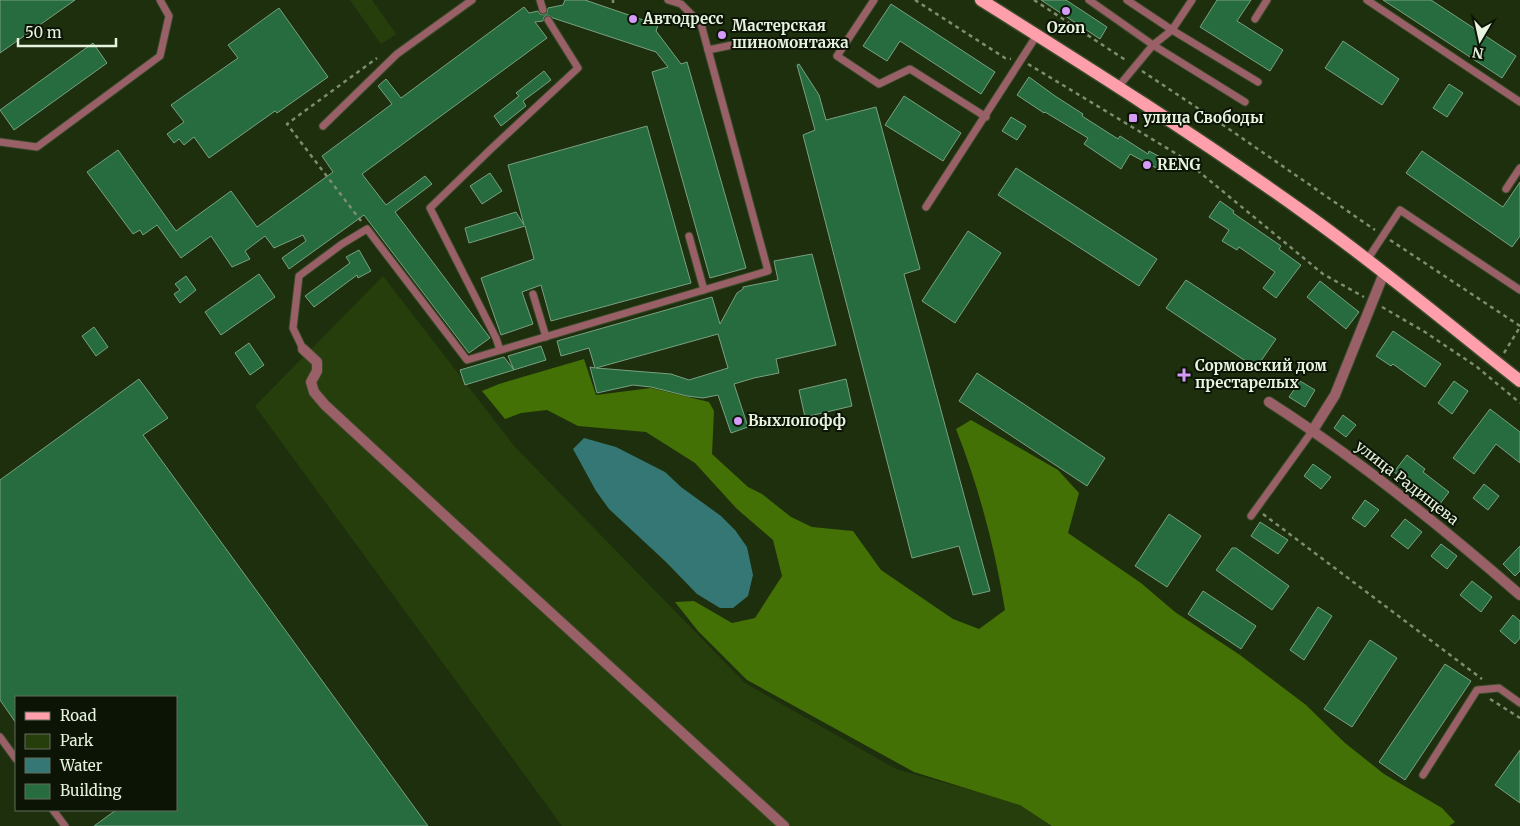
<svg xmlns="http://www.w3.org/2000/svg" width="1520" height="826" font-family="Merriweather,serif">
<rect width="100%" height="100%" fill="#1d2f0c"/>
<g fill="#263e0c">
<path d="M350,0H372L396,34L381,44Z"/>
<path d="M383,276L515,447L745,683L896,769L1098,826H562L255,406Z"/>
</g>
<path fill="#447105" d="M584,359L596,395L651,388L709,402L714,411L712,454L748,487L762,494L791,517L812,527L853,531L881,570L953,619L979,629L1005,610C995,548 979,488 956,429L971,420L1058,470L1079,493L1068,533L1141,583L1175,612L1240,655L1306,705L1345,743L1384,774L1442,808L1455,822L1449,826H1052L1020,805L914,772L747,680L698,631L675,602L694,601L732,623L755,618L782,576L773,540L737,509L695,463L646,432L578,426L547,410L521,413L505,419L482,391L499,384Z"/>
<path fill="#357775" d="M584,438L616,447L665,472L681,487L721,516L735,530L747,547L753,575L748,596L733,608H720L697,594L666,562L609,509L596,491L573,449Z"/>
<g fill="#266c3e" stroke="#79a082" fill-rule="evenodd">
<path d="M0,0H75L0,53Z"/>
<path d="M565,0H585L658,25L656,31L681,64L687,62L746,268L710,278L652,72L668,67L656,52L553,18L548,15L544,17L543,21L535,22L547,38L362,174L386,205L425,176L432,184L395,212L490,338L469,353L364,215L289,269L282,258L306,241L303,235L274,248L265,236L245,251L250,259L232,267L211,236L181,258L157,225L143,235L140,230L133,234L87,172L118,150L176,231L231,191L257,227L333,172L322,156L392,104L378,86L386,79L401,98L524,7L529,13L538,11L540,14L544,15L547,13L548,8L563,5Z"/>
<path d="M1041,0H1066L1107,27L1100,39Z"/>
<path d="M1217,0H1251L1237,21L1283,50L1270,71L1200,27Z"/>
<path d="M1383,0H1431L1516,56L1502,78Z"/>
<path d="M891,4L995,72L981,94L900,41L887,61L863,46Z"/>
<path d="M279,8L328,77L277,113L275,111L209,158L194,137L184,145L179,139L174,143L167,134L184,122L171,105L238,58L228,45Z"/>
<path d="M1343,41L1399,79L1382,105L1325,68Z"/>
<path d="M93,43L107,63L14,130L0,110Z"/>
<path d="M799,64L819,95L826,120L876,107L920,269L904,274L990,591L973,595L959,546L912,558L803,135L815,130L797,65Z"/>
<path d="M544,71L551,80L523,101L526,106L501,126L494,116L519,96L516,93Z"/>
<path d="M1029,77L1055,96L1083,114L1082,116L1118,139L1120,136L1148,154L1149,151L1164,159L1158,169L1130,154L1121,169L1084,144L1088,138L1045,112L1044,113L1017,95Z"/>
<path d="M1449,84L1463,93L1447,117L1433,108Z"/>
<path d="M904,96L961,133L943,161L885,125Z"/>
<path d="M1011,117L1026,126L1017,140L1002,131Z"/>
<path d="M647,126L691,283L551,321L541,285L522,292L533,324L501,335L481,278L534,259L525,226L469,243L465,228L516,212L524,225L508,165Z"/>
<path d="M1422,151L1503,207L1520,182V236L1512,247L1406,173Z"/>
<path d="M1016,168L1157,259L1139,286L998,195Z"/>
<path d="M490,173L502,191L482,204L470,186Z"/>
<path d="M1220,201L1234,211L1233,213L1281,246L1279,249L1301,265L1276,298L1263,288L1275,272L1239,247L1237,250L1222,241L1229,230L1209,217Z"/>
<path d="M968,231L1001,253L955,323L922,301Z"/>
<path d="M359,250L371,271L358,278L357,275L314,307L305,296L350,263L346,257Z"/>
<path d="M812,254L836,345L776,359L779,373L754,378L734,384L748,427L731,433L718,395L703,398L687,396L651,387L633,385L597,393L590,367L595,368L589,348L561,356L557,341L712,297L720,324L737,293L743,289V287L778,280L774,261ZM718,334L728,368L689,380L671,374L596,368Z"/>
<path d="M259,274L275,297L221,335L205,312Z"/>
<path d="M186,276L196,290L180,303L174,294L180,290L175,284Z"/>
<path d="M1186,280L1276,339L1256,368L1166,308Z"/>
<path d="M1320,281L1359,312L1346,329L1307,297Z"/>
<path d="M94,327L108,347L96,356L82,336Z"/>
<path d="M1393,331L1441,364L1425,387L1393,364L1391,366L1376,356Z"/>
<path d="M249,343L264,365L250,375L235,353Z"/>
<path d="M541,346L546,360L465,385L460,370L504,357L514,370L508,356Z"/>
<path d="M977,373L1105,458L1087,486L959,401Z"/>
<path d="M139,379L168,418L143,435L428,826H94L116,810H176V697H16V723L0,700V480Z"/>
<path d="M846,379L852,406L805,417L799,390Z"/>
<path d="M1300,381L1315,390L1305,407L1289,397Z"/>
<path d="M1454,381L1468,391L1452,414L1438,403Z"/>
<path d="M1490,409L1520,432V463L1496,444L1474,474L1453,458Z"/>
<path d="M1343,415L1356,425L1346,437L1334,428Z"/>
<path d="M1407,455L1425,469L1423,472L1449,492L1439,505L1394,472Z"/>
<path d="M1313,464L1331,477L1321,489L1304,476Z"/>
<path d="M1484,484L1499,496L1488,510L1473,498Z"/>
<path d="M1365,500L1379,510L1365,527L1352,518Z"/>
<path d="M1169,514L1201,536L1167,587L1135,566Z"/>
<path d="M1405,519L1422,532L1408,549L1391,536Z"/>
<path d="M1260,522L1288,540L1278,554L1251,536Z"/>
<path d="M1441,544L1457,556L1447,569L1431,556Z"/>
<path d="M1520,546V571L1515,576L1503,564Z"/>
<path d="M1232,548H1236L1289,586L1272,610L1216,570Z"/>
<path d="M1472,581L1492,597L1481,612L1460,595Z"/>
<path d="M1203,591L1256,626L1241,649L1188,614Z"/>
<path d="M1318,607L1332,616L1304,660L1290,650Z"/>
<path d="M1513,615L1520,621V638L1515,644L1500,631Z"/>
<path d="M1370,640L1397,658L1352,727L1324,709Z"/>
<path d="M1445,664L1471,681L1405,780L1379,762Z"/>
<path d="M1520,750V803L1495,785Z"/>
</g>
<g fill="none" stroke-linecap="round" stroke-linejoin="round">
<defs>
<g id="service">
<path d="M540,0L543,10"/>
<path d="M874,0L837,56L879,84L910,69L986,117"/>
<path d="M1089,0L1153,45L1245,102"/>
<path d="M1127,0L1172,30L1258,82"/>
<path d="M1367,0L1520,102"/>
<path d="M1255,19L1267,0"/>
<path d="M708,50L737,44"/>
<path d="M1118,87L1153,45L1172,30L1192,0"/>
<path d="M323,126L397,54L472,0"/>
<path d="M0,142L37,147L160,56L169,16L160,0"/>
<path d="M1506,189L1520,168"/>
<path d="M926,207L1037,35"/>
<path d="M689,236L704,290"/>
<path d="M1367,260L1400,210L1520,290"/>
<path d="M533,294L546,337"/>
<path d="M303,349L293,328L299,276L342,244L367,229L467,360L768,271L701,24L681,4L668,0"/>
<path d="M500,350L496,338L430,208L492,148L578,68L548,20"/>
<path d="M1251,516L1313,430"/>
<path d="M0,737L16,759"/>
<path d="M1423,775L1477,690L1499,688L1520,703"/>
<path d="M53,810L65,826"/>
</g>
<g id="minor">
<path d="M303,349L317,362V371L311,382L314,392L325,405L458,528L784,826"/>
<path d="M1269,402C1358,459 1441,526 1520,595"/>
<path d="M1313,430L1335,395L1384,273"/>
</g>
<path id="primary" d="M981,0C1091,69 1200,138 1306,214C1379,266 1449,325 1520,381"/>
</defs>
<use href="#service" stroke="#394a29" stroke-width="9"/>
<use href="#minor" stroke="#394a29" stroke-width="12"/>
<use href="#primary" stroke="#394a29" stroke-width="15"/>
<g stroke="#7e8d71" stroke-width="2.5" stroke-dasharray="4 4" stroke-linecap="butt">
<path d="M915,0L1005,58L1011,59"/>
<path d="M1034,0L1127,61"/>
<path d="M613,3V0"/>
<path d="M1028,64L1180,156L1323,274L1364,297"/>
<path d="M1142,71L1226,127L1375,230"/>
<path d="M361,221L287,124L377,58"/>
<path d="M1390,240L1520,326"/>
<path d="M1382,307L1425,332L1477,367L1520,403"/>
<path d="M1504,353L1520,327"/>
<path d="M1263,514L1482,679"/>
<path d="M1490,699L1520,718"/>
</g>
<use href="#service" stroke="#9a6067" stroke-width="7"/>
<use href="#minor" stroke="#9a6067" stroke-width="10"/>
<use href="#primary" stroke="#ff9fab" stroke-width="12"/>
</g>
<g fill="#d69bfa" stroke="#0c1406" stroke-width="2">
<circle cx="1066" cy="11" r="5"/>
<circle cx="633" cy="19" r="5"/>
<circle cx="722" cy="35" r="5"/>
<rect x="1128" y="113" width="10" height="10" rx="2.5"/>
<circle cx="1147" cy="165" r="5"/>
<path d="M1181.5 367.5h5v5h5v5h-5v5h-5v-5h-5v-5h5z"/>
<circle cx="738" cy="421" r="5"/>
</g>
<g text-anchor="middle" stroke-width="4" stroke-linejoin="round" paint-order="stroke">
<g font-size="15" font-weight="bold" fill="#e7f3de" stroke="#0c1406" text-anchor="start">
<text x="643" y="24">Автодресс</text>
<text x="732" y="31">Мастерская<tspan x="732" dy="17">шиномонтажа</tspan></text>
<text x="1066" y="33" text-anchor="middle">Ozon</text>
<text x="1143" y="123">улица Свободы</text>
<text x="1157" y="170">RENG</text>
<text x="1195" y="371">Сормовский дом<tspan x="1195" dy="17">престарелых</tspan></text>
<text x="748" y="426">Выхлопофф</text>
</g>
<g font-size="15" fill="#e7f3de" stroke="#0c1406">
<text transform="translate(1407 483) rotate(38)" y="5">улица Радищева</text>
</g>
</g>
<rect x="15" y="696" width="162" height="115" fill="#0c1406" stroke="#646d5c"/>
<rect x="25" y="712" width="25" height="8" fill="#ff9fab" stroke="#646d5c"/>
<text x="60" y="721" font-size="15" fill="#e7f3de">Road</text>
<rect x="25" y="734" width="25" height="15" fill="#263e0c" stroke="#646d5c"/>
<text x="60" y="746" font-size="15" fill="#e7f3de">Park</text>
<rect x="25" y="758" width="25" height="15" fill="#357775" stroke="#646d5c"/>
<text x="60" y="771" font-size="15" fill="#e7f3de">Water</text>
<rect x="25" y="784" width="25" height="15" fill="#266c3e" stroke="#646d5c"/>
<text x="60" y="796" font-size="15" fill="#e7f3de">Building</text>
<g transform="translate(1480 40) rotate(189)" stroke="#0c1406" stroke-width="4" paint-order="stroke">
<path d="M0-4L9 19L0 12L-9 19Z" fill="#e7f3de"/>
<text y="-8" font-size="14" font-weight="bold" text-anchor="middle" fill="#e7f3de">N</text>
</g>
<path d="M18 38v8h98v-8" fill="none" stroke="#e7f3de" stroke-width="2.5"/>
<text x="25" y="38" font-size="15" fill="#e7f3de" stroke="#0c1406" stroke-width="4" paint-order="stroke">50 m</text>
</svg>
